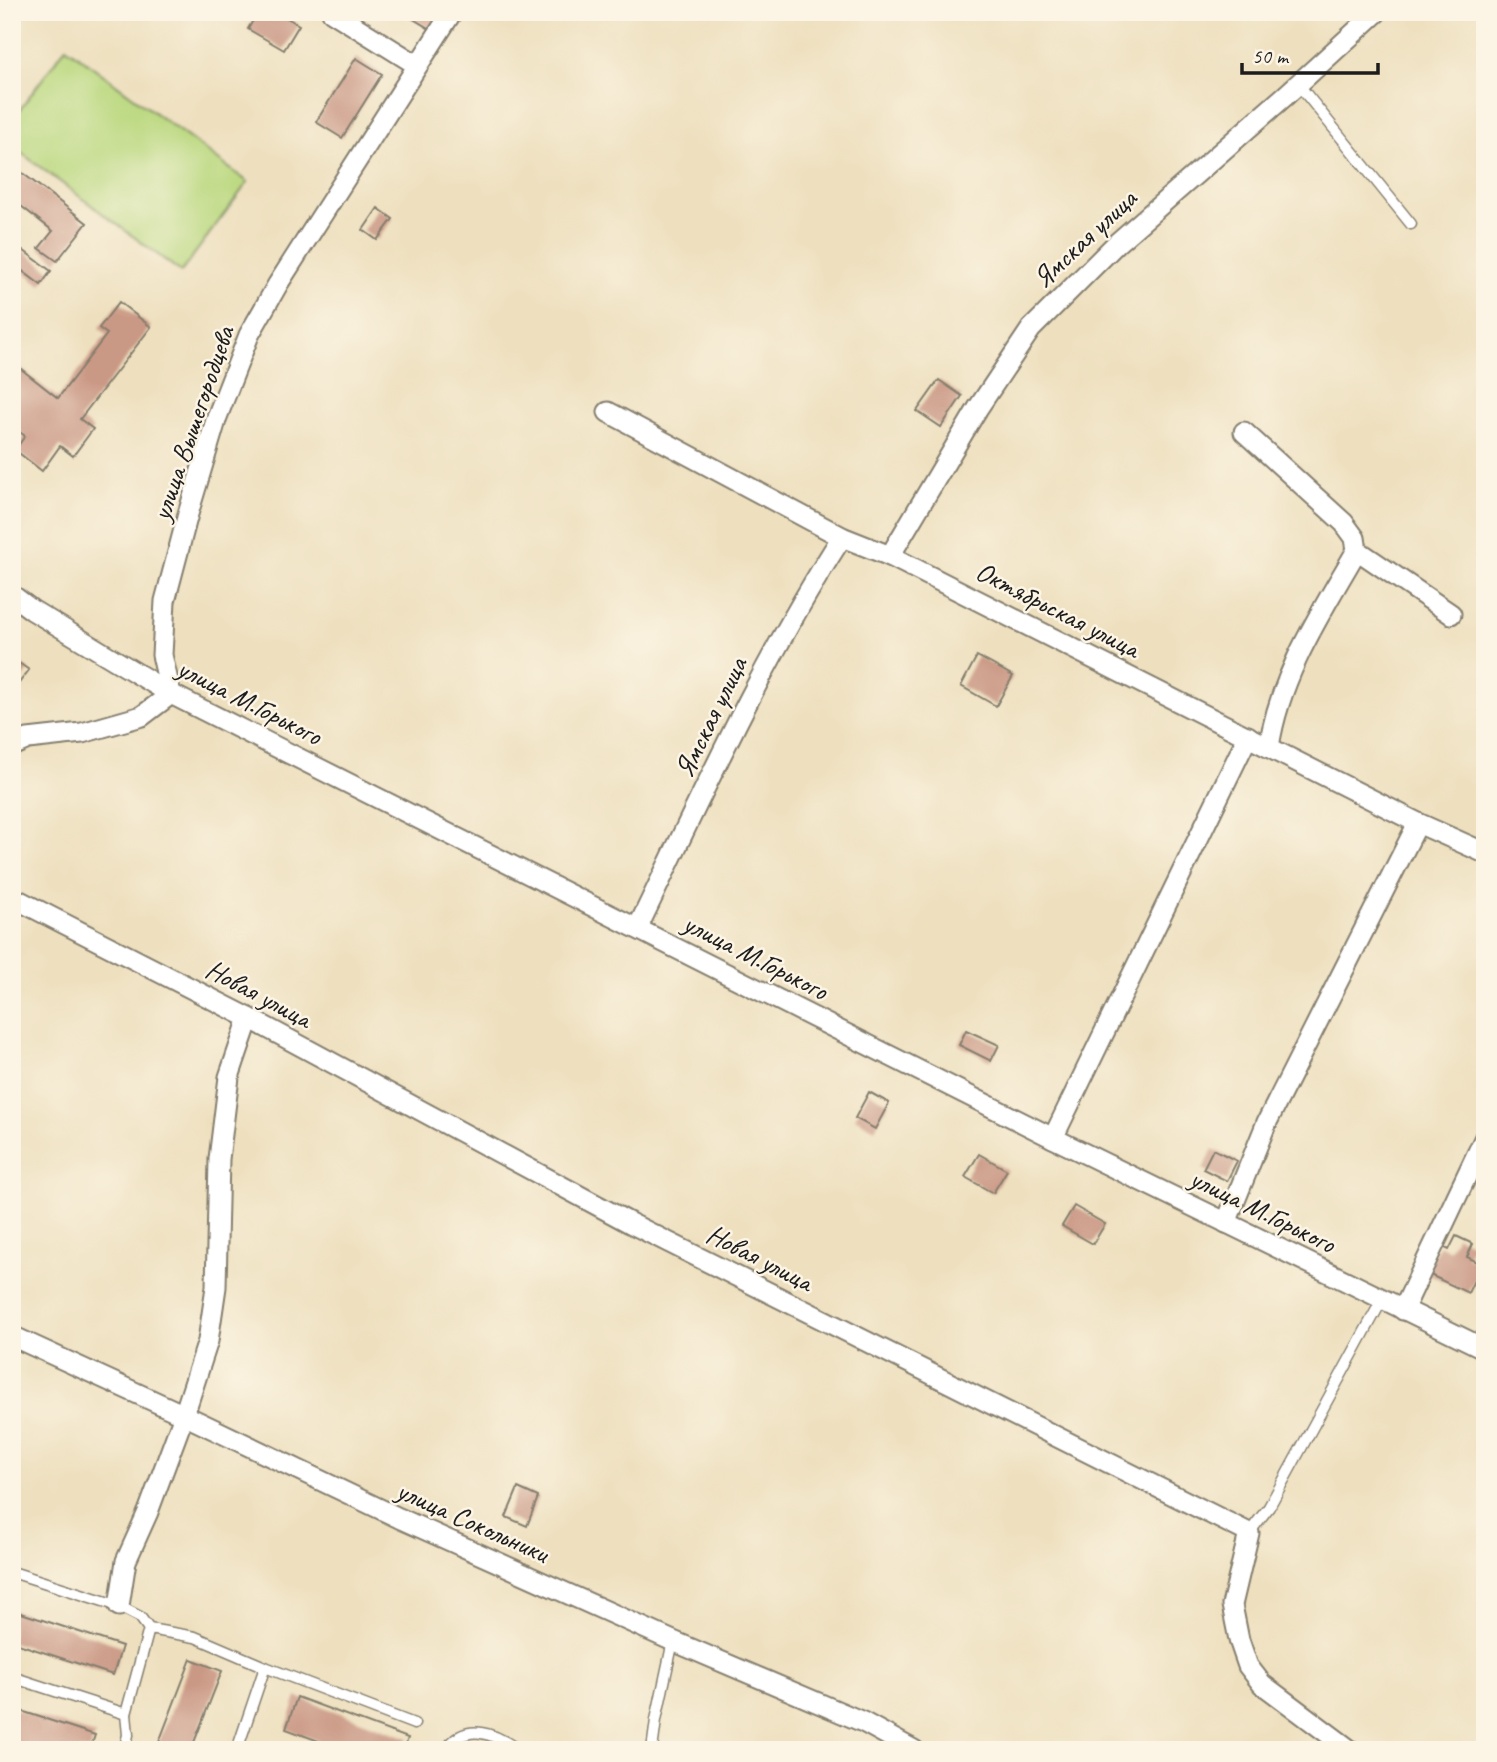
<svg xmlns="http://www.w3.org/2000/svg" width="1497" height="1762" font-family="Caveat,sans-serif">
<rect width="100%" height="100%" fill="#fcf5e5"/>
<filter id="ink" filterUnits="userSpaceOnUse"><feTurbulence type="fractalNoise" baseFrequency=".0143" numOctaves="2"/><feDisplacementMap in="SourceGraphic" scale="14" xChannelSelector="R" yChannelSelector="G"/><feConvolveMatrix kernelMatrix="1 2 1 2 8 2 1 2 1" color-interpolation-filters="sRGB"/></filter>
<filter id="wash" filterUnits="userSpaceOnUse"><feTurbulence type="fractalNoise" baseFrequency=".00686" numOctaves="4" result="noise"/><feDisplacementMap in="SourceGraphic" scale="28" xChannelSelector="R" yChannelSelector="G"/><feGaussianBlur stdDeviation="1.57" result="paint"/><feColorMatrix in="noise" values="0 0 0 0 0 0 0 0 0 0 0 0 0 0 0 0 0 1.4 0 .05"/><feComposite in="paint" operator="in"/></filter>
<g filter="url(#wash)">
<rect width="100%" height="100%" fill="#eee0bf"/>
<path fill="#bad87f" stroke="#6b7a4e" stroke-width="2" d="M66,47L248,182L181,272L12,146V120Z"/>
<g id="blocks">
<g fill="#ca9985">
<path d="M258,12H277L299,25L284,50L248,29Z"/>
<path d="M402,12H440L430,29Z"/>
<path d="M356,58L382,74L342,138L316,122Z"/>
<path d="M12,165L87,223L57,261L39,248L53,231L12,199Z"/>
<path d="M378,208L393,219L377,240L363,230Z"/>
<path d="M12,242L51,271L41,285L12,263Z"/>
<path d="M119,302L151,327L80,419L93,429L73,456L60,446L42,471L15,450L25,436L12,426V369L16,365L58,398L107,334L99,328Z"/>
<path d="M939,380L962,396L941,427L917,411Z"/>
<path d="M977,656L1013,676L996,706L961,686Z"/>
<path d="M12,658L29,670L12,692Z"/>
<path d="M966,1030L999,1045L991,1061L959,1045Z"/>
<path d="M869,1092L889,1103L875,1129L855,1118Z"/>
<path d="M1213,1149L1237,1161L1227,1181L1203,1169Z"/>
<path d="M979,1154L1007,1170L993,1193L965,1177Z"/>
<path d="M1074,1206L1105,1224L1093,1244L1062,1226Z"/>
<path d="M1456,1236L1473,1244L1467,1257L1482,1264L1468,1293L1426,1273L1439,1245L1449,1250Z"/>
<path d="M518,1488L538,1497L527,1526L506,1517Z"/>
<path d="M12,1610L122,1646L113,1675L12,1642Z"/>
<path d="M191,1659L222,1671L191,1750H156Z"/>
<path d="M297,1697L408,1738L404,1750H343L286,1729Z"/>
<path d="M12,1708L95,1735L90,1750H25L12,1746Z"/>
</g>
</g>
</g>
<g filter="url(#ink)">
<use href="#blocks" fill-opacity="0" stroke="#857e6e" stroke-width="2"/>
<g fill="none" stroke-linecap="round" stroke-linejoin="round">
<defs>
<g id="service">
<path d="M1298,84L1411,224"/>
<path d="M1249,1533L1269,1507L1382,1300"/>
<path d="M12,1572L119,1606L140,1617L149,1629L195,1637L265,1667L414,1724"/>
<path d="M12,1677L126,1714"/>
<path d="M124,1750L128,1735L126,1714L149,1629"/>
<path d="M237,1750L265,1667"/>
<path d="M446,1750C465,1721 494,1733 518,1750"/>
<path d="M652,1750L656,1720L673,1641"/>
</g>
<g id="minor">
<path d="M332,12L417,65"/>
<path d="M608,412L842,537L890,556L1418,823L1485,853"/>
<path d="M1244,432L1344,523L1355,538L1357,550L1451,614"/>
<path d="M890,556L978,408L1031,329L1117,243L1285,96L1377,12"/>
<path d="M12,595L32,610L171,694L1053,1138L1485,1349"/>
<path d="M12,746L28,739L82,733L142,716L171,694L162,655L165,601L188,514L217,417L249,335L278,284L452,12"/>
<path d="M1269,747C1280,674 1321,613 1357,550"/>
<path d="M12,897L249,1018L630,1223L1249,1533L1232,1605L1239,1640L1248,1666L1262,1684L1350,1750"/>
<path d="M638,927C702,795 762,661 842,537"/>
<path d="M1053,1138L1248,736"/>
<path d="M1226,1223L1267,1122L1418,823"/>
<path d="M1403,1310L1485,1137"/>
<path d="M12,1336L184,1415L399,1518L673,1641L863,1722L914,1750"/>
<path d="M119,1606L126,1561L148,1512L184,1415L208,1341L216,1287L219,1159L229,1077L249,1018"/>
</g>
</defs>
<use href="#service" stroke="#857e6e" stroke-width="13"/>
<use href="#minor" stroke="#857e6e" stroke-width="23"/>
<use href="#service" stroke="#fff" stroke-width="10"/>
<use href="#minor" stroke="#fff" stroke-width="19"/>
</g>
</g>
<g text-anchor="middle" stroke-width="5" stroke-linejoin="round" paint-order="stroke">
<g font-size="28" fill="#1c1c1c" stroke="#fcf5e5">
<text transform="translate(1084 238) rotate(-43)" y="10">Ямская улица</text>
<text transform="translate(192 423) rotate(-71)" y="10">улица Вышегородцева</text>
<text transform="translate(1058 609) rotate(27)" y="10">Октябрьская улица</text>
<text transform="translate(250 701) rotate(27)" y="10">улица М.Горького</text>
<text transform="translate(710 717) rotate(-64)" y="10">Ямская улица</text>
<text transform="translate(756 956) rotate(27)" y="10">улица М.Горького</text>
<text transform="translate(259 993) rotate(28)" y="10">Новая улица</text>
<text transform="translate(1263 1210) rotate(26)" y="10">улица М.Горького</text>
<text transform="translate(760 1257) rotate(27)" y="10">Новая улица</text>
<text transform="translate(473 1521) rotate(24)" y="10">улица Сокольники</text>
</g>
</g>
<rect width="1497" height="1762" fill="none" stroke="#fcf5e5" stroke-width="42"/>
<path d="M1242 63v10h136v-10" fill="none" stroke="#1c1c1c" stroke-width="3.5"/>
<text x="1252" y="63" font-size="21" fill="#1c1c1c" stroke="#fcf5e5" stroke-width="5" paint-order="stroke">50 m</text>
</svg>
